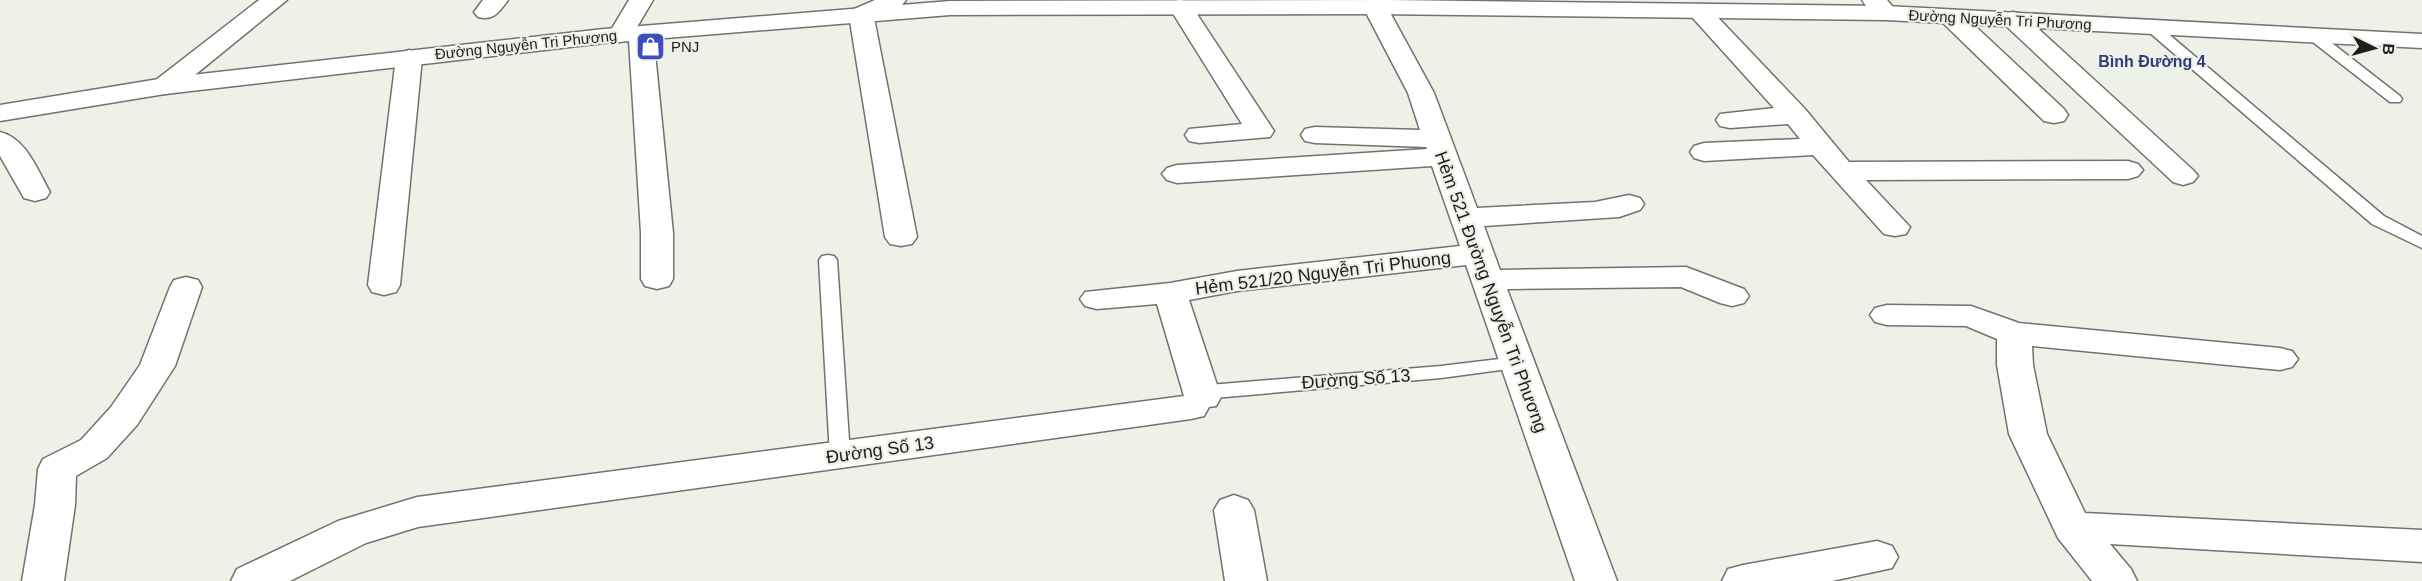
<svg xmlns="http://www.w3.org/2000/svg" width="2422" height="581" font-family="Arial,sans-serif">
<rect width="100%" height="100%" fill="#edf1e8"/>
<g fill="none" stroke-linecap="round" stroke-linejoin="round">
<defs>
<g id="lane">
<path d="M2154,25L2159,26L2384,216L2422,236V248L2372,224L2149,32L2147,29L2149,26Z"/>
<path d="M2314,32L2319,33L2400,96L2402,99L2400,102H2390L2309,39L2307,36L2309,33Z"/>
<path d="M828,255L834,256L837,260L850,456L847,461L840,463L833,461L830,456L819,260L822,256Z"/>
<path d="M1516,357L1523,359L1526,363L1523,367L1441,378L1214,398C1206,405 1202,409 1191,406L1188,401L1202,387L1209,385L1441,366Z"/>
</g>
<g id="street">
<path d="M259,0H287L174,92L165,94L156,92L152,86L156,80Z"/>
<path d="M483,0H508C499,12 494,21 478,17L474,12Z"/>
<path d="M629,0H653L637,27L650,28L653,33L673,233V279L669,286L657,289L645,286L641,279V233L629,40L620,42L611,40L608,35Z"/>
<path d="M875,0H906L902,5L874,18L917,237L912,244L901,246L890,244L885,237L849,15L852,10Z"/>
<path d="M1180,0L1189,2L1274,131L1270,137L1199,143L1189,141L1185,135L1189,129L1242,124L1169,7L1173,2Z"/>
<path d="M1376,0L1383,2L1387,7L1434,93L1477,208L1595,202L1629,195L1640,198L1644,204L1640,210L1619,217L1484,226L1500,270L1686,267L1744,289L1749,296L1744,303L1732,306L1720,303L1681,287L1507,289L1617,581H1575L1466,265L1237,291L1189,300L1221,397L1216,406L1209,407L1204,416L1191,419L418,527L366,543L290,581H231L237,569L338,521L417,497L1184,396L1157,304L1097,309L1085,306L1080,299L1085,292L1170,283L1237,271L1460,246L1432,166L1177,183L1167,180L1162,174L1167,168L1177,165L1427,149L1426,147L1315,143L1305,141L1301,135L1305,129L1315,127L1420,130L1408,93L1363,7L1367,2Z"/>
<path d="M1862,0H1887L1898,13L1894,18C1878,22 1871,13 1862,0Z"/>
<path d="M1699,4L1707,6L1805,109L1849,162L2128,161L2138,164L2143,170L2138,176L2128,179L1866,180L1910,227L1906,234L1895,236L1884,234L1813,155L1704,161L1694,158L1690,152L1694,146L1704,143L1800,139L1788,124L1730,128L1720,126L1716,120L1720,114L1774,108L1691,16L1687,11L1691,6Z"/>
<path d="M1951,10L1960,12L2064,109L2068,115L2064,121L2054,123L2044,121L1942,22L1939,17L1942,12Z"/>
<path d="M2013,12L2022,14L2193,170L2198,176L2193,182L2183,185L2173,182L2004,24L2001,19L2004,14Z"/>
<path d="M409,50L418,53L422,58L400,285L396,292L384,295L372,292L368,285L396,58L400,53Z"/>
<path d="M0,132C26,138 38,171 50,192L46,198L35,201L24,198L0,156Z"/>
<path d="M186,277L198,280L202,287L175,366L137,425L107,458L76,476L75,505L64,581H22L35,505L38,469L43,459L81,440L111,407L140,365L170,287L174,280Z"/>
<path d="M1887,305L1971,306L2019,323L2280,348L2292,351L2298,359L2292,367L2280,370L2032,346L2033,365L2047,434L2085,513L2422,530V562L2110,544L2131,569L2137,581H2092L2058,538L2009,434L1997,365V339L1966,326L1887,325L1875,322L1870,315L1875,308Z"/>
<path d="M1234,495L1248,500L1254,510L1267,581H1225L1214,510L1220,500Z"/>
<path d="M1877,541L1892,546L1898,557L1892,568L1832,581H1722L1728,569L1743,565Z"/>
</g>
<path id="secondary" d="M1388,0L1886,6L2422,34V48L1886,20L1375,14L950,15L604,43L165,94L0,121V105L165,78L604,29L950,1Z"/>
</defs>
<use href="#lane" stroke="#70746c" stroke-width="3"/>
<use href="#street" stroke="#70746c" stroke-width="3"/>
<use href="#secondary" stroke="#70746c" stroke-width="3"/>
<use href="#lane" fill="#fff" fill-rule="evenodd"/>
<use href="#street" fill="#fff" fill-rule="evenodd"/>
<use href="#secondary" fill="#fff" fill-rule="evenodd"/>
</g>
<defs>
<symbol id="shop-square" viewBox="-11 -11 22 22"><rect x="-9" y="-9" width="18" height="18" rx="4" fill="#3d4dc1" stroke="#edf1e8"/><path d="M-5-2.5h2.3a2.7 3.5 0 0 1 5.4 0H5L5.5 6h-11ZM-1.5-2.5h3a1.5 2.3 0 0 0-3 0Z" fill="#fff"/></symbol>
</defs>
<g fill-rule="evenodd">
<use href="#shop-square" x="634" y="30" width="33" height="33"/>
</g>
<g text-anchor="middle" stroke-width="4.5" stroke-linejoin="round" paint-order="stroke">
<g font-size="15" fill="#1d1f1b" stroke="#edf1e8">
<text transform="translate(2000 20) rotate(3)" y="5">Đường Nguyễn Tri Phương</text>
<text transform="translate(526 45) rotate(-6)" y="5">Đường Nguyễn Tri Phương</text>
</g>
<g font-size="15" fill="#1d1f1b" stroke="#edf1e8" text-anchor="start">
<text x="671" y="52">PNJ</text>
</g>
<g font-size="16" font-weight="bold" fill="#313d78" stroke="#edf1e8">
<text x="2152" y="67">Bình Đường 4</text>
</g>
<g font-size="18" fill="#1d1f1b" stroke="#edf1e8">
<text transform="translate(1323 273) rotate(-7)" y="6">Hẻm 521/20 Nguyễn Tri Phuong</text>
<text transform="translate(1491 292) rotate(70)" y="6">Hẻm 521 Đường Nguyễn Tri Phương</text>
<text transform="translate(1356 379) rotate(-4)" y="6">Đường Số 13</text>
<text transform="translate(880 450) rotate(-8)" y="6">Đường Số 13</text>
</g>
</g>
<g transform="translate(2374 48) rotate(95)" stroke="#edf1e8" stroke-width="4.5" paint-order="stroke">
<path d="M0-4.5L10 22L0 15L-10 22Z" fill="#1d1f1b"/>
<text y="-9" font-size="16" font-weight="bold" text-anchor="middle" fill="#1d1f1b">B</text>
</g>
</svg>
